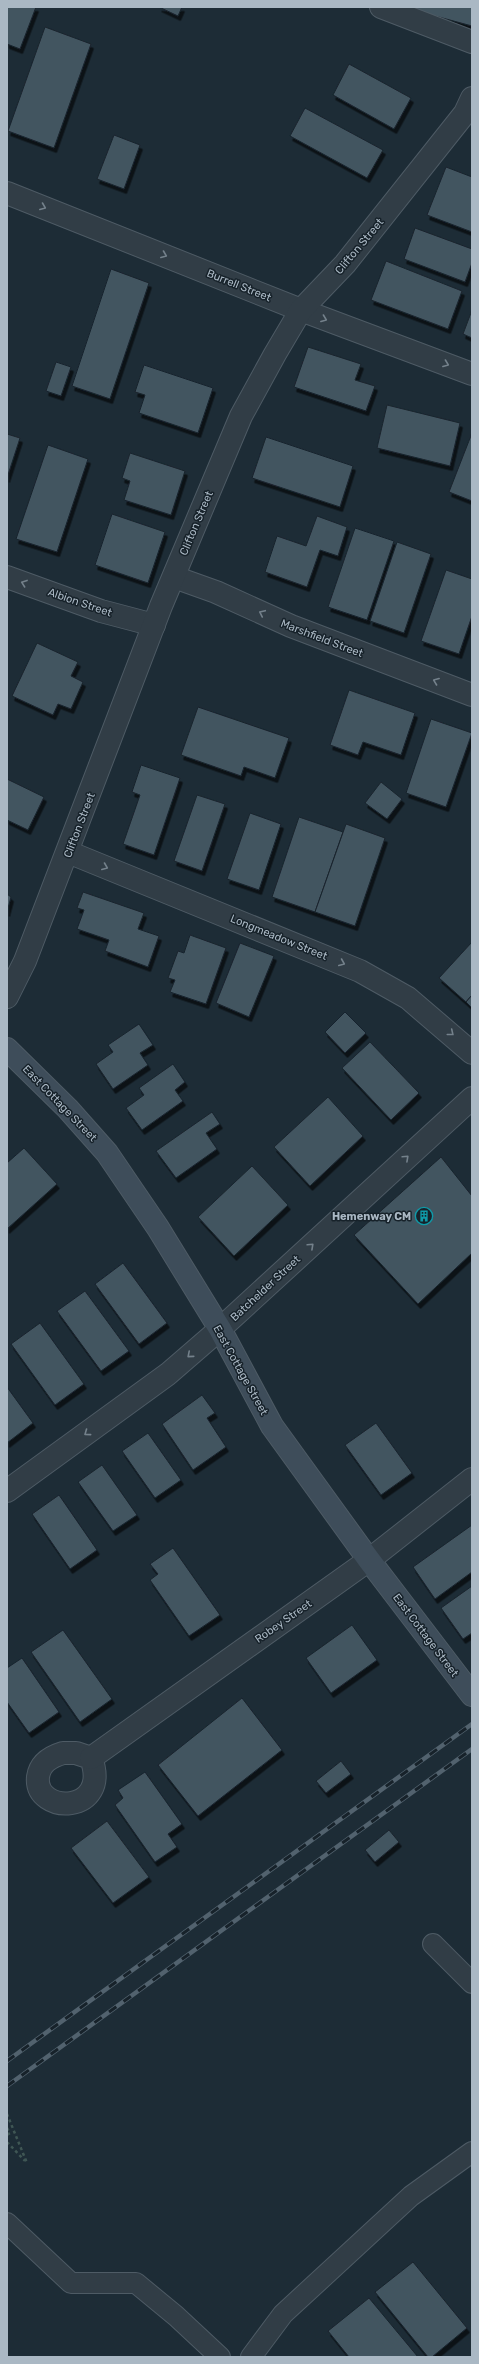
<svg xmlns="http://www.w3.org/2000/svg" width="479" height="2364" font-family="Rubik,sans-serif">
<defs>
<filter id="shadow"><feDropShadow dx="2.5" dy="4.5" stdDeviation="0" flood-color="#0009"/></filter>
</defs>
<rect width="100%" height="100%" fill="#1d2c36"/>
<g fill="#435460" stroke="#19242d" filter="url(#shadow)">
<path d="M7,7H36L20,49L7,44Z"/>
<path d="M159,7H182L178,16Z"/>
<path d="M402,7H472V26Z"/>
<path d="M45,27L91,44L54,148L8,131Z"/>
<path d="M349,64L411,98L394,129L333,95Z"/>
<path d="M305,108L383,150L367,178L290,136Z"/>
<path d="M114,135L140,145L124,189L97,179Z"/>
<path d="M446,167L472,177V232L427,215Z"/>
<path d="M415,228L472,249V263L465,282L404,259Z"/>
<path d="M386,261L462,291L448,329L371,300Z"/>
<path d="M111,269L149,283L110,399L72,386Z"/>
<path d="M472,310V338L463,334Z"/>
<path d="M308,347L361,364L355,380L375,386L366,411L294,387Z"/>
<path d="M56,362L71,367L61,396L46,391Z"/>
<path d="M144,365L213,388L198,433L139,413L145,395L135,392Z"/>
<path d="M387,405L460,423L450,466L377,448Z"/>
<path d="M472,433V501L449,492Z"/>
<path d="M7,434L20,438L7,478Z"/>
<path d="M266,437L353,466L340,507L252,478Z"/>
<path d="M48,445L88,459L57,552L16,539Z"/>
<path d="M130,453L185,471L171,515L124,500L130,481L122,478Z"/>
<path d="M112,514L165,532L148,583L95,565Z"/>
<path d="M317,516L347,527L338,556L320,550L307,587L265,572L277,536L306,546Z"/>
<path d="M355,528L394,541L367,620L328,607Z"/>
<path d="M397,542L431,554L404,633L370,621Z"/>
<path d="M446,570L472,579V616L459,654L421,641Z"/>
<path d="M37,643L78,662L71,676L83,682L71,709L58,704L53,715L12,696Z"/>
<path d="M349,690L415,713L401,755L363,742L358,755L330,745Z"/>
<path d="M198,707L289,738L275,778L244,767L241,776L181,755Z"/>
<path d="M431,719L472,733L446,807L406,793Z"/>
<path d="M141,765L180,778L154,855L123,844L140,795L132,792Z"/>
<path d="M7,779L44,797L28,830L7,820Z"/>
<path d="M381,782L402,799L387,819L365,803Z"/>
<path d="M197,795L225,804L202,871L174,861Z"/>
<path d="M250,813L281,824L259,890L227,879Z"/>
<path d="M299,817L343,832L315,912L272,897Z"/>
<path d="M346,824L385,838L355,926L315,912Z"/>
<path d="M83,892L144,913L138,929L159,936L148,967L105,951L109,940L77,929L84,910L77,908Z"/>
<path d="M7,894L11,897L7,912Z"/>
<path d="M190,935L226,948L206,1004L170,992L175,980L168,978L178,951L184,953Z"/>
<path d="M472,942V995L466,1002L439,978Z"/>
<path d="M240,943L274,956L249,1017L216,1003Z"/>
<path d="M472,995V1008L466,1002Z"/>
<path d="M345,1012L366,1033L345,1053L325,1032Z"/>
<path d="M139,1024L153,1045L140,1053L148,1065L113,1089L96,1064L113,1052L108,1045Z"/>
<path d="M370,1042L419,1093L391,1120L342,1068Z"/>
<path d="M173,1064L185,1082L175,1090L183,1101L142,1130L126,1108L144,1095L139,1088Z"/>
<path d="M328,1097L363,1136L310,1186L274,1147Z"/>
<path d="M212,1112L220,1124L206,1133L217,1149L176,1178L156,1151Z"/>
<path d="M24,1148L57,1184L7,1229V1163Z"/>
<path d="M441,1157L472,1196V1253L418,1304L354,1235Z"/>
<path d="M252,1166L288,1205L234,1256L198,1217Z"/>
<path d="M123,1263L167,1323L139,1344L95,1284Z"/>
<path d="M85,1291L129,1351L101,1371L57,1311Z"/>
<path d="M40,1323L84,1384L55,1405L11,1344Z"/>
<path d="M7,1387L33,1423L7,1443Z"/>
<path d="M202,1395L215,1413L207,1418L226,1447L193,1470L162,1424Z"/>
<path d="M376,1423L412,1473L381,1495L345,1445Z"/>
<path d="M148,1433L181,1480L155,1498L122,1451Z"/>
<path d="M102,1465L137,1515L113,1531L78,1482Z"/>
<path d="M59,1495L97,1550L70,1569L32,1514Z"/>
<path d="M472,1525V1572L435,1599L413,1567Z"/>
<path d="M173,1548L220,1615L189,1636L150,1580L158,1574L150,1564Z"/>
<path d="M472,1586V1633L463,1639L441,1608Z"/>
<path d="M352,1625L377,1660L331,1693L306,1658Z"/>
<path d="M63,1630L112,1699L80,1722L31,1652Z"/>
<path d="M22,1658L59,1712L29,1733L7,1702V1668Z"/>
<path d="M242,1698L282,1750L198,1816L158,1765Z"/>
<path d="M341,1761L351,1774L326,1793L316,1781Z"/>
<path d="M145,1772L182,1824L168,1834L177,1847L155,1862L115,1805L123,1798L118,1790Z"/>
<path d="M107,1821L149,1877L113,1903L71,1848Z"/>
<path d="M389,1830L399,1842L375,1862L365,1850Z"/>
<path d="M413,2262L467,2328L432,2357H428L375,2292Z"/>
<path d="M369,2298L418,2357H349L328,2331Z"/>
</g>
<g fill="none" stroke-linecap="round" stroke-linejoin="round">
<defs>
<g id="lane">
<path d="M433,1944L472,1983"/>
<path d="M7,2223L71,2283H136L176,2316L220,2357"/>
<path d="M251,2357L283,2314L411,2196L472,2152"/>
</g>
<g id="street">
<path d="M381,7L472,42"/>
<path d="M7,193L301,310L472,374"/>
<path d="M7,577L101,611L154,625"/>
<path d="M174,577L216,592L291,626L472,695"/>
<path d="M68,852L360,971L408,998L472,1053"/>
<path d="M7,997L25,961L161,606L241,416L275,354L301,310L345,264L465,113L472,98"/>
<path d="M7,1491L168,1374L220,1329L472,1098"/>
<path d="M63,1753H76L91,1758C112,1815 34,1815 38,1777C40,1763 50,1757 63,1753Z"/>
<path d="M91,1758L369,1560L472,1479"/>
</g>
<path id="secondary" d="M7,1049L68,1109L107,1153L158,1228L220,1329L272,1426L369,1560L472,1695"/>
</defs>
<use href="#lane" stroke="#4e5b65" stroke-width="22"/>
<use href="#street" stroke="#4e5b65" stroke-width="24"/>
<use href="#secondary" stroke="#4e5b65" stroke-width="24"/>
<g stroke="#3f5654" stroke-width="2.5" stroke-dasharray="3 3" stroke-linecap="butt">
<path d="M7,2114L27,2163"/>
<path d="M7,2128L10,2133L7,2135"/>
<path d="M7,2144L8,2143L25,2161"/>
</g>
<use href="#lane" stroke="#313d46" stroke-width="20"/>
<use href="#street" stroke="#313d46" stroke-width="22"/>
<use href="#secondary" stroke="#3e4d5a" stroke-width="22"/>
<defs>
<g id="rail">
<path d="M7,2061L472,1724"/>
<path d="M7,2086L472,1749"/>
</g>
</defs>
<use href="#rail" stroke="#52626e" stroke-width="4.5"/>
<use href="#rail" stroke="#17222a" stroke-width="3" stroke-dasharray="9" stroke-linecap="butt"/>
</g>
<defs><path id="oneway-chevron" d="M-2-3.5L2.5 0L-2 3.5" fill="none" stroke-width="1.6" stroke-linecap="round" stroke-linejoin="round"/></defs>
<g stroke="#74818b">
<use href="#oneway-chevron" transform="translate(43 207) rotate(22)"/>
<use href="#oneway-chevron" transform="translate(164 255) rotate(22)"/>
<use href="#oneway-chevron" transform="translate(324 319) rotate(21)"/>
<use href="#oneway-chevron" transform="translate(446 364) rotate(21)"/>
<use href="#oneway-chevron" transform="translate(24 583) rotate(-160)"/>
<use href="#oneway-chevron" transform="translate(262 613) rotate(-155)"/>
<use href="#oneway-chevron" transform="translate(436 681) rotate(-159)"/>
<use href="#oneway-chevron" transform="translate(105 867) rotate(22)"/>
<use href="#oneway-chevron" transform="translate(342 963) rotate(23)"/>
<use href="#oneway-chevron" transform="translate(451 1033) rotate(39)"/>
<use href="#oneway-chevron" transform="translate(406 1158) rotate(-43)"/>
<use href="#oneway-chevron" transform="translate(311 1246) rotate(-43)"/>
<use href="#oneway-chevron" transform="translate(190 1355) rotate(139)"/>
<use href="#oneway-chevron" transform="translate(87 1433) rotate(144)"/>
</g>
<defs>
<symbol id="building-ring" viewBox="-11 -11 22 22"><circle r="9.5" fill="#17222a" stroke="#0f9aa8" stroke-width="1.5"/><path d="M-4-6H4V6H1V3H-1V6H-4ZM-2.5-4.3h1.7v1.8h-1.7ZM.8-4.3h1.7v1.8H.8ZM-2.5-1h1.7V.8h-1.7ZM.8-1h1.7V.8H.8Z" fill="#0f9aa8"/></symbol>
</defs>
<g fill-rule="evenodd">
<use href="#building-ring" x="414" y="1206" width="20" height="20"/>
</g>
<g text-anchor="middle" stroke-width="3" stroke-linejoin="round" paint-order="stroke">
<g font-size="11" fill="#aab8c4" stroke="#17222a">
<text transform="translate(359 246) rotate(-50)" y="4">Clifton Street</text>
<text transform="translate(239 285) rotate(22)" y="4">Burrell Street</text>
<text transform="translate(196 523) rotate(-67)" y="4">Clifton Street</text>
<text transform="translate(80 602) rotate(19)" y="4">Albion Street</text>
<text transform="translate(322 638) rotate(21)" y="4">Marshfield Street</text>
<text transform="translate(79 825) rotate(-69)" y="4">Clifton Street</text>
<text transform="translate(279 937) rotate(22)" y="4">Longmeadow Street</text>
<text transform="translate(60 1103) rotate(46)" y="4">East Cottage Street</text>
<text transform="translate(265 1288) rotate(-43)" y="4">Batchelder Street</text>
<text transform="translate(241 1370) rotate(61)" y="4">East Cottage Street</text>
<text transform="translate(283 1621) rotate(-35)" y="4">Robey Street</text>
<text transform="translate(426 1635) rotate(53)" y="4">East Cottage Street</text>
</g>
<g font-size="11" font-weight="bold" fill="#aab8c4" stroke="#17222a" text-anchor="end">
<text x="411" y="1220">Hemenway CM</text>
</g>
</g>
<rect width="479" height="2364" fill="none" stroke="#aab8c4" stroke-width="16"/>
</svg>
